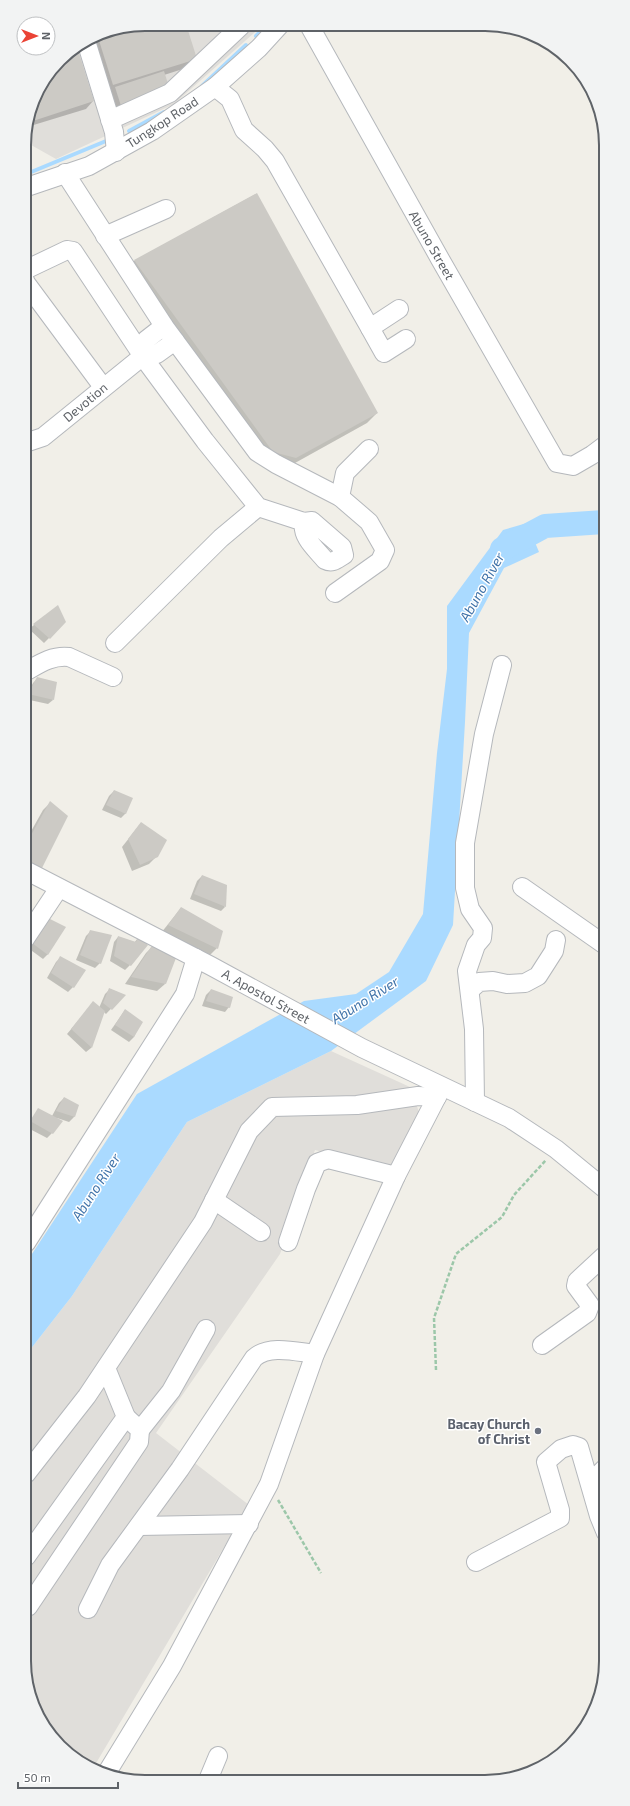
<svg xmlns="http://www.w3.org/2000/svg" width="630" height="1806" font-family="'Exo 2',sans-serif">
<rect width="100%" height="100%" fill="#f1efe8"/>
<g fill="#e0deda">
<path d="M145,24L263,25L174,104L56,159L24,141L36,91L65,54L99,33Z"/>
<path d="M331,1051L410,1087L419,1112L391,1170L315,1150L280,1254L156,1433L249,1505L92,1770L59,1747L55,1741L46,1718L41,1723L40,1721L26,1685V1355L72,1296L187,1122Z"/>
</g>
<path fill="#aadaff" d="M527,523L539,552L504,568L469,633L465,722L453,925L426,981L331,1051L187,1122L72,1296L26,1355V1263L137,1094L304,1001L356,994L389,972L423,914L437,753L447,669V606L503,530Z"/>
<g fill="#0003">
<path d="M145,24H185L196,58L186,68L164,75L113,112L108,95L111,91L103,94L86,41L99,33Z"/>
<path d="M76,47L93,101L86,109L27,127L36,91L65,54Z"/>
<path d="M256,194L377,413L367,423L286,468L263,461L125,270L134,261Z"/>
<path d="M65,622L44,643L29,629L34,625Z"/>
<path d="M38,678L53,700L48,704L25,699L33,683Z"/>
<path d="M114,791L126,813L121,818L102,810L109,796Z"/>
<path d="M50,803L41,867L34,875L25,871V842L43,810Z"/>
<path d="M141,823L157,856L149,864L132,871L122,847Z"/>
<path d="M202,876L225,907L221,911L190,899L197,881Z"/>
<path d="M181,908L217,948L209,956L161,933Z"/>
<path d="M41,923L48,954L43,959L28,948Z"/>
<path d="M91,931L100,963L95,968L76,960L86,936Z"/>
<path d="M118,937L134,943L138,938L130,965L125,970L110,961L114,942Z"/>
<path d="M154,945L165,984L157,991L125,984L146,953Z"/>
<path d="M61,957L73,987L68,992L47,978L56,962Z"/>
<path d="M110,989L124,995L106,1014L103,1011L91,1048L86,1052L67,1034L93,1003L99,1008L105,994Z"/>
<path d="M211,990L229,1007L225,1012L202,1006L206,995Z"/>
<path d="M125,1010L141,1022L134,1037L129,1042L111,1030Z"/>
<path d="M64,1098L78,1106L74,1117L69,1122L57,1118L52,1133L47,1138L26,1127L39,1110L52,1116L59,1103Z"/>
</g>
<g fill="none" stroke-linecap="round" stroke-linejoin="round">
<g stroke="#aadaff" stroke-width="4">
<path d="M256,36L261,31"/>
<path d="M202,86L246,45"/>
<path d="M129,131L164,112"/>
<path d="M24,175L106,141"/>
</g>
<path stroke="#aadaff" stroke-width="24" d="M502,549L545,526L604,522"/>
</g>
<g fill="#cccac5">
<path d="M145,24H186L197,59L113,85L97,34Z"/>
<path d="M77,47L94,101L36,120L29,119L36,91L65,54Z"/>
<path d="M164,71L170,90L121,106L115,87Z"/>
<path d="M257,193L378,413L296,458L273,452L134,260Z"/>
<path d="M58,605L66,622L50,639L33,624Z"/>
<path d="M37,677L57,682L54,700L28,694Z"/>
<path d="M114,790L133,798L126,814L106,805Z"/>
<path d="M50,801L68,816L42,868L25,861V846Z"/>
<path d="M141,822L167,840L158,857L140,865L128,839Z"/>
<path d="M202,875L227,885L226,907L194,894Z"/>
<path d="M181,907L223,931L218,949L168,925Z"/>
<path d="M46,917L66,927L48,955L32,943Z"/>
<path d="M90,930L112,935L101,964L80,955Z"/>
<path d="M118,936L136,942L138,937L148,945L131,966L114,956Z"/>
<path d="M153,944L176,958L166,984L131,977Z"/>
<path d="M60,956L86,970L74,988L51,973Z"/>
<path d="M109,988L126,995L112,1010L103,1003Z"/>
<path d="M211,989L233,997L230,1008L206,1001Z"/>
<path d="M93,1001L105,1011L92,1048L71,1029Z"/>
<path d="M125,1009L143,1022L134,1037L115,1025Z"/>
<path d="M64,1097L79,1105L75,1117L56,1111Z"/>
<path d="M38,1108L63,1121L53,1134L30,1121Z"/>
</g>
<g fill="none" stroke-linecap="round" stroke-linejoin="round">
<defs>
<g id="minor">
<path d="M309,25L440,259L557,463L573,466L592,455L604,446"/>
<path d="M86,41L114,132L116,152"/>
<path d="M215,87L230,99L244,130L265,149L275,161L370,328L399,309"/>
<path d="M110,120L170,93L241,26"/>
<path d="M65,173L164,326L257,452L276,464L340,497L369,522L385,550L380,561L335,593"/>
<path d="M24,188L89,166L152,131L215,87L259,48L280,25"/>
<path d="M105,236L166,209"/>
<path d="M24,274L25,270L67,250L73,251L146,361L205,441L258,507L304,522L312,521L342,547L344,555C337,559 333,564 325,560C316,549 301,537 304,522"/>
<path d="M24,278L26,283L103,387"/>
<path d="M164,326L146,340L143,356L157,354L175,341"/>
<path d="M370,328L384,353L406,339"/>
<path d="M25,443L43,437L143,356"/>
<path d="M340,497L345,473L369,449"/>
<path d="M115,643L221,538L258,507"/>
<path d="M25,672C39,664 52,655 69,657L113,677"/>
<path d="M25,870L211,966L362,1048L509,1118L556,1149L605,1189"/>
<path d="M522,887L605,945"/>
<path d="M25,939L59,888"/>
<path d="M470,990L479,982L493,981L507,984L525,983L538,976L554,951L556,940"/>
<path d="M475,1102L474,1029L467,971L476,945L482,938L483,928L470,909L465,888V843L484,734L502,665"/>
<path d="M214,1200L261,1232"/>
<path d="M288,1242L306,1189L317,1163L328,1159L396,1176"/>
<path d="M26,1243L185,994L196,958"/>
<path d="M542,1345L587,1313L590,1305L576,1286L577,1281L605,1255"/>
<path d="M140,1430L171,1391L206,1329"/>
<path d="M26,1474L87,1396L203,1222L249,1131L272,1107L357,1105L418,1096L437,1097"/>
<path d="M590,1483L605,1468"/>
<path d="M139,1526L249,1524"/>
<path d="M26,1557L126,1417L106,1368"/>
<path d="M476,1562L560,1518V1510L546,1462L561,1449L573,1445L579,1447L599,1516L606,1533"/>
<path d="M28,1607L139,1442L140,1430L126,1417"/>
<path d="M88,1609L110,1565L180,1469L254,1358C269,1344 297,1352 315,1354"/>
<path d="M106,1774L172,1666L269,1484L315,1354L396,1176L442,1087"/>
<path d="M208,1780L218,1756"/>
</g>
</defs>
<use href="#minor" stroke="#b5b8bc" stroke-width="20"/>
<g stroke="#9cc7a9" stroke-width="2.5" stroke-dasharray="4 2" stroke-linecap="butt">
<path d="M436,1370L434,1318L456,1254L502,1217L514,1195L546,1160"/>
<path d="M278,1500L321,1573"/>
</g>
<use href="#minor" stroke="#fff" stroke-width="18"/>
</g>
<circle fill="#6b7280" stroke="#fff" stroke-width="1.5" cx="538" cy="1431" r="4"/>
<g text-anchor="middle" stroke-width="3" stroke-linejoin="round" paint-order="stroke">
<g font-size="13" fill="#5f6368" stroke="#fff">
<text transform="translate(162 122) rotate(-33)" y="5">Tungkop Road</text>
<text transform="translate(432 245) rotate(60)" y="5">Abuno Street</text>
<text transform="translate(85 402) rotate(-40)" y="5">Devotion</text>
<text transform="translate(266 996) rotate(29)" y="5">A. Apostol Street</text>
</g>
<g font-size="13" font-weight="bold" fill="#5b616d" stroke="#fff" text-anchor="end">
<text x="530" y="1429">Bacay Church<tspan x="530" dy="15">of Christ</tspan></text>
</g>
<g font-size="14" font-style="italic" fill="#4174aa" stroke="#fff">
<text transform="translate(482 587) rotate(-61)" y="5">Abuno River</text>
<text transform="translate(365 1000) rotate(-32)" y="5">Abuno River</text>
<text transform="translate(96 1187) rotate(-57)" y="5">Abuno River</text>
</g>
</g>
<path d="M0 0H630V1806H0ZM145 31H485A114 114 0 0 1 599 145V1661A114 114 0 0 1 485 1775H145A114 114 0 0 1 31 1661V145A114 114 0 0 1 145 31Z" fill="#f2f3f3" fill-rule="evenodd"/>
<path fill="none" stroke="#5f6368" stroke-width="2" d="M145 31H485A114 114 0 0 1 599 145V1661A114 114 0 0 1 485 1775H145A114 114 0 0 1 31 1661V145A114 114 0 0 1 145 31Z"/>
<g transform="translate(36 36) rotate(90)"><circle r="19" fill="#ffffff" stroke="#bfc1c3"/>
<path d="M0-3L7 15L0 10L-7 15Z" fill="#ea4335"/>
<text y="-6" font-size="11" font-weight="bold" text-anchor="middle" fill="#5f6368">N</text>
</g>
<path d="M18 1782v6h100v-6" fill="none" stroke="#5f6368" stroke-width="2"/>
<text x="24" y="1782" font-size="12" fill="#5f6368" stroke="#ffffff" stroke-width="3" paint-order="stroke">50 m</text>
</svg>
